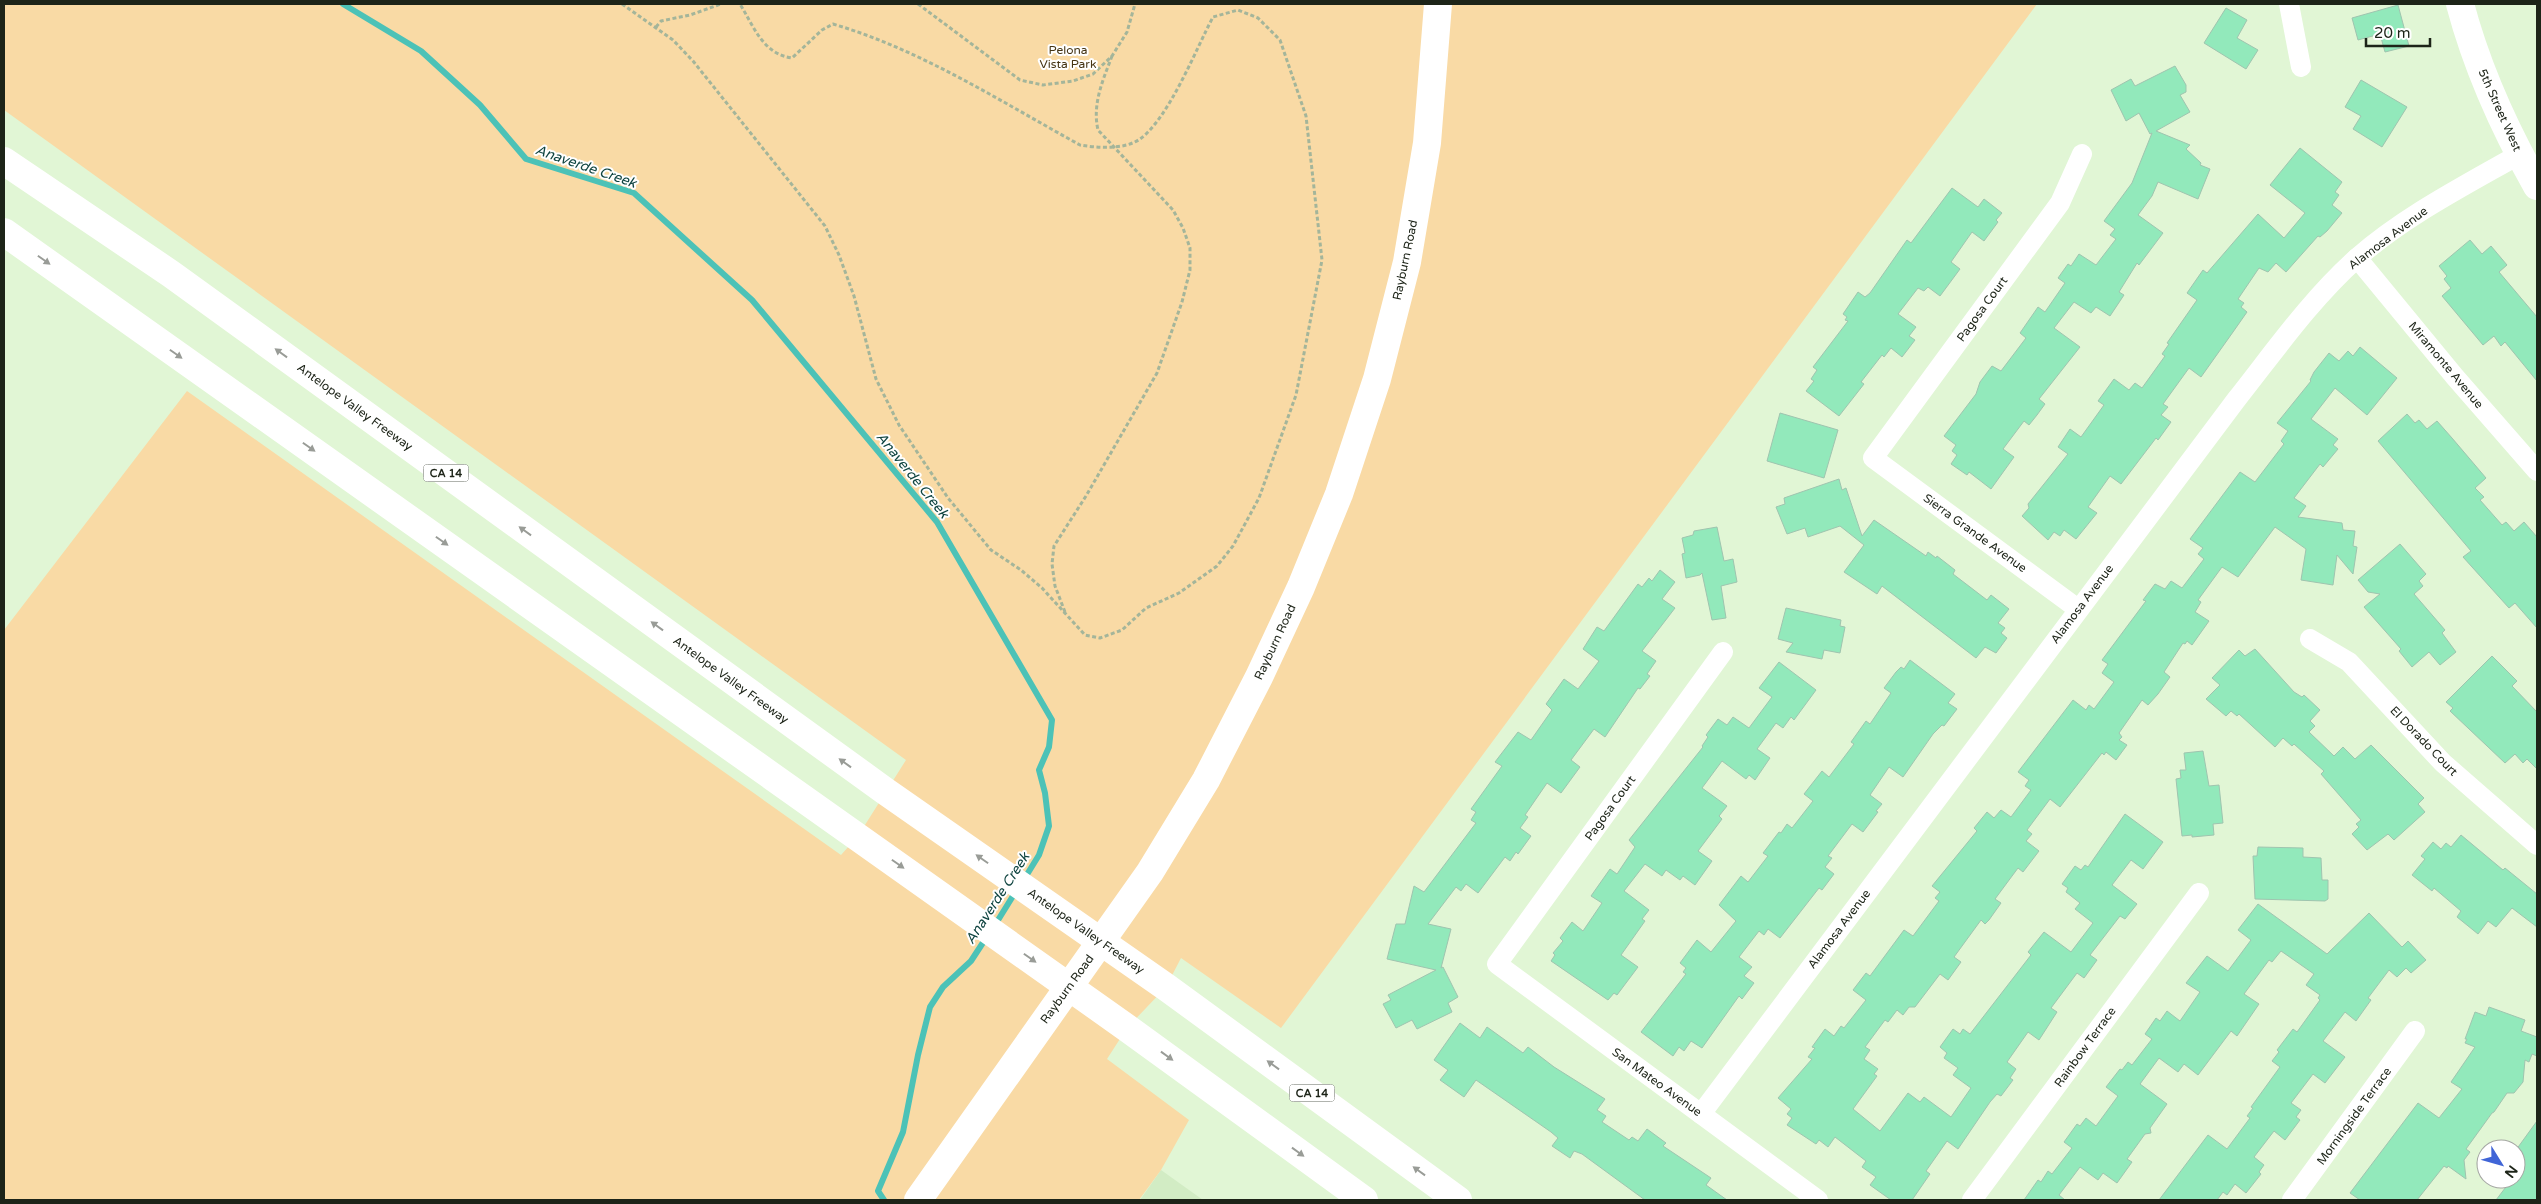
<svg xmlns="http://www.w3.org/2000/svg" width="2541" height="1204" font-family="'Varela Round',sans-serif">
<rect width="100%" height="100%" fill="#e1f6d5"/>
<path fill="#d2ecc4" d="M1161,1170L1203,1200H1140Z"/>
<path fill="#f9daa5" d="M4,4H2037L1281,1028L1181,958L1166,987L1127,1028L1107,1059L1189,1120L1161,1170L1139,1200H4V630L187,391L841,855L858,836L906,760L4,110Z"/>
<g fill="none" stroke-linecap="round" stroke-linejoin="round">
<g stroke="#4cc2b7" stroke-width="6">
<path d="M343,4L421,51L480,105L526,159L634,193L752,300L937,522L1052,720L1049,747L1039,770L1045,793L1049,826L1039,855L1023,881"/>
<path d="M995,925L1016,891"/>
<path d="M884,1200L878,1191L903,1132L918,1055L930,1007L943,987L971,961L986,938"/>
</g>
</g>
<g fill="#92e9bb" stroke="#9fc4af">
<path d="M2398,5L2409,46L2385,52L2380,34L2358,40L2352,18Z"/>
<path d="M2226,8L2247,20L2237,38L2258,50L2246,69L2204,43Z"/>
<path d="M2175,66L2186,85V92L2180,95L2190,112L2156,131L2190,145L2186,149L2201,163L2200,165L2210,169L2198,199L2158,182L2152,196L2138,215L2163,233L2139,265L2137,263L2119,292L2124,295L2110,316L2096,307L2091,313L2074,302L2054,328L2080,347L2039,399L2045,404L2037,415L2029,425L2024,421L2003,449L2014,457L1991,489L1969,472L1967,475L1951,464L1957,455L1952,451L1956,445L1944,436L1976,394L1980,382L1992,366L2001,371L2026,338L2020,333L2038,307L2045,312L2065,283L2058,278L2068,264L2071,266L2079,254L2096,265L2116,239L2110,235L2115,229L2104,221L2132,183L2152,133L2150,134L2139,113L2126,121L2111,90L2131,79L2135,86Z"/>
<path d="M2361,80L2407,107L2382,147L2353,129L2361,116L2345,107Z"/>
<path d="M2300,148L2342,182L2335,192L2339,195L2332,205L2342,213L2327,231L2320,237L2318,236L2286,272L2276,263L2268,272L2259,268L2238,299L2244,303L2241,307L2247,312L2233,332L2201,377L2189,368L2163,404L2168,407L2161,415L2171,422L2158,440L2156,438L2121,484L2110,476L2088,507L2097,513L2076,539L2064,530L2060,536L2054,532L2048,540L2022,516L2029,508L2028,504L2068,454L2058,447L2070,429L2081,437L2104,405L2098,401L2114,379L2129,390L2135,383L2142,388L2165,356L2162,354L2169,344L2167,343L2197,300L2187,293L2203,270L2207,273L2258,214L2284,238L2305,213L2270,185Z"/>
<path d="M1952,188L1978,207L1984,199L2002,213L1996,220L1998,222L1984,241L1972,232L1951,262L1960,269L1940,296L1928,287L1924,291L1918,288L1898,314L1916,327L1909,336L1915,340L1902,357L1891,348L1884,357L1882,355L1861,382L1864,384L1839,416L1806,391L1814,381L1811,379L1817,370L1813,367L1848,321L1845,320L1847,317L1843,314L1858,292L1865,297L1870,293L1907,240L1911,243Z"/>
<path d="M2470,240L2482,254L2491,246L2507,265L2499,272L2537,317V381L2505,342L2501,346L2494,336L2483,345L2442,296L2451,288L2444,279L2447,276L2439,266Z"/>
<path d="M2360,347L2397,378L2367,415L2335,388L2311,419L2338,439L2333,445L2338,449L2323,467L2320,464L2294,498L2306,506L2298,517L2342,523L2343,530L2355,531L2353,546L2357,547L2353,574L2337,555L2333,585L2301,580L2306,549L2275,527L2238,577L2222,567L2198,600L2201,602L2195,612L2209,621L2192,645L2187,641L2185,644L2183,643L2164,672L2170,677L2158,694L2148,705L2142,700L2119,733L2122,737L2119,740L2127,745L2116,760L2106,752L2104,755L2102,753L2060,807L2050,799L2027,830L2032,834L2026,841L2039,851L2023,872L2018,868L1995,899L2001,903L1989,920L1985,924L1981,920L1954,957L1961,962L1948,980L1940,974L1915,1007H1909L1903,1015L1897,1010L1888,1022L1885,1020L1865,1047L1870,1050L1864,1059L1878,1069L1874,1074L1877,1076L1853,1109L1880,1131L1908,1093L1920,1102L1924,1097L1951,1117L1971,1088L1953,1075L1958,1068L1944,1058L1947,1053L1940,1047L1953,1029L1960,1034L1963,1029L1970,1034L2031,955L2028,952L2044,932L2071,952L2093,923L2075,909L2080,903L2066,892L2068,888L2062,884L2075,866L2081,870L2085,865L2088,867L2125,814L2163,842L2143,869L2131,860L2112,885L2137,904L2125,919L2120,916L2090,955L2097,960L2084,978L2077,973L2051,1008L2057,1012L2039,1040L2028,1032L2007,1062L2016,1069L2010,1078L2013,1080L2001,1096L1997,1094L1990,1102L1958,1149L1947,1141L1926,1171L1930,1174L1912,1200H1891L1870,1185L1876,1177L1862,1167L1866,1161L1835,1137L1828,1147L1819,1140L1816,1144L1787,1125L1792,1118L1787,1114L1791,1109L1778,1098L1812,1059L1808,1057L1815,1048L1812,1047L1825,1029L1834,1036L1841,1026L1844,1028L1866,1000L1853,990L1866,973L1870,976L1904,930L1913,936L1939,901L1935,898L1940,892L1932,886L1977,831L1974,828L1987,812L1994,818L2001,810L2011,817L2031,790L2025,786L2029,780L2018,772L2073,700L2086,710L2089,705L2094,709L2114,682L2102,673L2108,664L2102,660L2146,601L2143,600L2155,584L2165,589L2171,581L2182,588L2204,559L2198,554L2203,548L2190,539L2240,472L2255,482L2284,444L2281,441L2288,431L2277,423L2311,381L2310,380L2314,372L2329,353L2339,361L2348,351L2353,356Z"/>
<path d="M1780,413L1838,430L1824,478L1767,461Z"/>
<path d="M2407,414L2415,423L2419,420L2427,429L2437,421L2452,438L2486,478L2475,488L2484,497L2480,500L2502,525L2506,522L2514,531L2524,522L2537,537V628L2515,603L2509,608L2463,557L2471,551L2378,441Z"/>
<path d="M1839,479L1842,490L1846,488L1862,536L1874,520L1926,556L1928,552L1936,558L1937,556L1955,570L1953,574L1987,600L1991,595L2009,609L1998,623L2005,628L2001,633L2007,638L1996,653L1985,647L1976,658L1882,586L1877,594L1844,572L1864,545L1840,526L1808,537L1805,528L1787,534L1776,507L1785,504L1784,498Z"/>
<path d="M1717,527L1724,561L1733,559L1737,582L1721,586L1726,618L1712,620L1702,573L1700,575L1686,578L1682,554L1685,553L1682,538L1693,535L1694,531Z"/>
<path d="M2400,544L2426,574L2419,581L2423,586L2414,594L2445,630L2442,633L2456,652L2440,665L2429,652L2412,667L2399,651L2401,649L2364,607L2380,594L2368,592L2358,580Z"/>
<path d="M1660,570L1675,582L1662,599L1675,608L1642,651L1656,661L1647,674L1650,676L1640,689L1638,688L1605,737L1594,729L1571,760L1580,767L1561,793L1547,783L1525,815L1528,817L1520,828L1531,836L1518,854L1516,852L1510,861L1505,857L1478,893L1466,884L1461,891L1456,887L1428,924L1451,929L1441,968L1443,967L1458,997L1448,1003L1452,1012L1417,1029L1412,1020L1396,1028L1383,1004L1391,1000L1388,995L1436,970L1387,959L1396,924H1405L1414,886L1424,892L1476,823L1471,820L1476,812L1471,809L1502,766L1495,762L1518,732L1531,740L1552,710L1546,704L1564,679L1578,689L1599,661L1583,649L1597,627L1604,631L1638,584L1642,587L1649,578L1652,581Z"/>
<path d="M1786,608L1841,620L1840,626L1845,627L1840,653L1824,650L1822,659L1786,652L1793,643L1778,639Z"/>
<path d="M2255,649L2294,692L2302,697L2304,695L2320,710L2310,721L2315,726L2309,732L2334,756L2343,747L2355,759L2371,745L2424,798L2418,804L2425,812L2394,840L2388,834L2367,850L2352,834L2359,827L2356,824L2361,820L2321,774L2324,771L2294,744L2292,746L2283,738L2275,747L2239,714L2237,716L2231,711L2226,716L2206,699L2220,685L2212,678L2239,650L2245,656Z"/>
<path d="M2492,656L2517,681L2512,686L2537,712V769L2527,759L2523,763L2515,754L2505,763L2450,711L2453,708L2446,702Z"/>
<path d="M1910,660L1955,694L1948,703L1957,709L1944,726L1942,725L1933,734L1903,777L1889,767L1870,795L1882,804L1876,811L1878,812L1863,832L1852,824L1828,856L1832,858L1825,867L1834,874L1822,890L1819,888L1780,938L1768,929L1764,935L1759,931L1739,957L1752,967L1744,976L1754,983L1742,999L1739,996L1702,1048L1691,1041L1684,1051L1679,1047L1673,1056L1641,1032L1686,974L1683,972L1686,968L1680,963L1697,940L1711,952L1736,921L1719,905L1741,876L1748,882L1768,856L1763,853L1779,832L1781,833L1787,824L1792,828L1813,801L1804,794L1822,771L1829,777L1854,744L1851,742L1866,721L1870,724L1891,693L1884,688L1896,672L1901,667L1904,669Z"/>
<path d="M1779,662L1816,690L1794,720L1791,717L1783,728L1776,723L1757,749L1770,758L1755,780L1749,775L1746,779L1722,761L1702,788L1727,806L1719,816L1722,819L1698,851L1712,861L1695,885L1683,876L1680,880L1666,870L1662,876L1645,864L1624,891L1649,910L1642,919L1645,921L1621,955L1638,967L1617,995L1614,993L1608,1000L1551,961L1555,955L1553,953L1563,941L1560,938L1572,922L1583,931L1602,903L1591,896L1610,869L1617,874L1635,847L1629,840L1703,747L1702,746L1708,737L1706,735L1718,719L1727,725L1733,717L1749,728L1772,697L1759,688Z"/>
<path d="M2203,751L2209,786L2219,785L2223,823L2213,824L2214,835L2192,837V835L2182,836L2176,779L2181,778L2180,770H2186L2184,753Z"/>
<path d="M2461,835L2503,870L2505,868L2537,894V927L2512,908L2496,927L2488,921L2478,934L2457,917L2461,911L2434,888L2432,891L2412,875L2425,859L2421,856L2433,842L2441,849L2446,843L2451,847Z"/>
<path d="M2258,847L2303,848V857L2321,858L2322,880H2328V899L2325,901L2255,899L2253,856H2257Z"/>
<path d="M2258,904L2327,954L2369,913L2402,947L2408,941L2426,960L2411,973L2406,968L2397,977L2389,970L2368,998L2371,1000L2356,1021L2345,1012L2323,1041L2345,1057L2325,1083L2313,1074L2291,1103L2301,1110L2296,1117L2300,1120L2285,1140L2274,1131L2254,1157L2264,1165L2259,1172L2261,1174L2246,1193L2235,1184L2227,1195L2223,1192L2217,1200H2159L2208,1135L2227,1149L2250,1118L2247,1116L2253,1108L2251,1107L2280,1067L2272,1061L2279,1052L2277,1050L2293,1029L2297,1032L2320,1000L2318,998L2320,995L2306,985L2314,974L2281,951L2272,962L2269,960L2244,994L2259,1004L2237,1036L2231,1031L2198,1075L2184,1064L2178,1072L2159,1058L2140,1084L2167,1104L2150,1128L2151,1133L2145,1134L2127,1159L2132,1162L2117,1183L2103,1173L2098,1180L2080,1167L2059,1195L2065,1200H2024L2038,1180L2041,1182L2048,1171L2052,1174L2072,1148L2064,1142L2077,1124L2080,1126L2086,1118L2096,1126L2118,1096L2106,1087L2120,1069L2122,1070L2128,1062L2132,1065L2152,1039L2145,1034L2156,1018L2160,1021L2167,1011L2180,1021L2200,992L2186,983L2207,956L2228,971L2251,940L2238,930Z"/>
<path d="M2489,1007L2525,1020L2521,1031L2537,1037V1056L2532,1054L2529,1062L2525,1060L2523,1082L2514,1093H2507L2494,1112L2492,1113L2466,1149L2470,1152L2464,1160L2466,1179L2448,1166L2447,1168L2444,1166L2417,1200H2360L2350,1193L2418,1103L2439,1118L2462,1089L2451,1082L2475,1047L2465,1043L2467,1039H2465L2475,1012L2486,1016Z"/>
<path d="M1460,1023L1480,1038L1487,1027L1523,1053L1528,1047L1554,1067L1605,1099L1597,1110L1606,1116L1602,1122L1629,1140L1632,1137L1638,1141L1647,1129L1666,1143L1663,1146L1711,1178L1706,1185L1727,1200H1645L1582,1154L1574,1151L1570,1158L1552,1146L1558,1138L1551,1132L1476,1080L1464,1097L1440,1080L1448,1070L1434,1060Z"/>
<path d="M2537,1121V1200H2496L2512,1179H2516V1174L2523,1165L2516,1160V1150Z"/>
</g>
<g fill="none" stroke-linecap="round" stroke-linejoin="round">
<g stroke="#a4b59a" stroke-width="3" stroke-dasharray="4 2.5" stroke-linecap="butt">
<path d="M622,4L673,40L693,61L825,226L839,255L854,296L876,379L899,425L948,498L991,550L1021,570L1042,588L1085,635L1100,638L1122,630L1146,608L1179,593L1217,566L1233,546L1259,498L1296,395L1322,260L1306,116L1280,40L1258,18L1238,10L1213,17C1196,49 1169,118 1140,139C1124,150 1098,148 1080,145C1000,101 921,50 833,24L822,30L792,58C763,54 754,27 740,4"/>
<path d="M918,4L1020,80L1043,85L1073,81L1093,74L1112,56L1127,32L1135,4"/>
<path d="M656,27L661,21L690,15L721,4"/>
<path d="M1065,612L1055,586L1052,564L1054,546L1086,496L1157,373L1182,302L1190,270V248L1183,228L1173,210L1098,130C1092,104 1103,80 1112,56"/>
</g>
<g stroke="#fff" stroke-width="20">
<path d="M2289,4L2301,67"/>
<path d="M2357,258L2455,377L2537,471"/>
<path d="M2078,609L1873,458L2060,203L2082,154"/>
<path d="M2310,639L2349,662L2443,763L2537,845"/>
<path d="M1723,652L1497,964L1818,1200"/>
<path d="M1701,1114L2236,400C2274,352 2311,299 2357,258C2405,216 2464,186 2520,154"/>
<path d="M1972,1200L2199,893"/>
<path d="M2292,1200L2415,1031"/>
</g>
<g stroke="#fff" stroke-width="28">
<path d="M2460,4C2477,68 2504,128 2537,186"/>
<path d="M918,1200L1150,872L1206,780L1259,677L1301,587L1339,494L1377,379L1407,262L1427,143L1438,4"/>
</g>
<g stroke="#fff" stroke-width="28">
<path d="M4,161L171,274L885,791L1166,987L1458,1200"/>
<path d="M4,232L1127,1028L1364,1200"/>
</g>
</g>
<defs><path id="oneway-solid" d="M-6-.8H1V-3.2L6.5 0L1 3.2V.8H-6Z" transform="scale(1.25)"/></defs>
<g fill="#999c97">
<use href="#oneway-solid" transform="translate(44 260) rotate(35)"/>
<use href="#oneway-solid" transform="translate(281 353) rotate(-144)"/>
<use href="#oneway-solid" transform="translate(176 354) rotate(35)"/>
<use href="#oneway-solid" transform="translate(309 447) rotate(35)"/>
<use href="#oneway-solid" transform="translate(525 531) rotate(-144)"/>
<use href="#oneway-solid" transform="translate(442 541) rotate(35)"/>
<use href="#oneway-solid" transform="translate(657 626) rotate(-144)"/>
<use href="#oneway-solid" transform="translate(845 763) rotate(-144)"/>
<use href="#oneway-solid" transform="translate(982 859) rotate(-145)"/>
<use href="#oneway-solid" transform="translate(898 864) rotate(35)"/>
<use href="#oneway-solid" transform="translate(1030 958) rotate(35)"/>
<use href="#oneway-solid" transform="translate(1167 1056) rotate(36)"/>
<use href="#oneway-solid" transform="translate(1273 1065) rotate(-144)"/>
<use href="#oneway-solid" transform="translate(1298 1152) rotate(36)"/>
<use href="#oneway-solid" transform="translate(1419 1171) rotate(-144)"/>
</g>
<g text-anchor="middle" stroke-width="4" stroke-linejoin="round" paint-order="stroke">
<g fill="#fff" stroke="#61665d" stroke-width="1">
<rect x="423.5" y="464.5" width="45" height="17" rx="4"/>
<rect x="1289.5" y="1084.5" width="45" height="17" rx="4"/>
</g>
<g font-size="11" font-weight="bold" fill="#1d2418">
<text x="446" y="477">CA 14</text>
<text x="1312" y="1097">CA 14</text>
</g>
<g font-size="12" fill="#463514" stroke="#fff">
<text x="1068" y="54">Pelona<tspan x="1068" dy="14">Vista Park</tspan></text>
</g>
<g font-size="12" fill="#1d2418" stroke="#fff">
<text transform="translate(2500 110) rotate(66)" y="4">5th Street West</text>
<text transform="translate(2388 238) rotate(-37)" y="4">Alamosa Avenue</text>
<text transform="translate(1405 260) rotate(-78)" y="4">Rayburn Road</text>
<text transform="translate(1982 309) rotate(-54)" y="4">Pagosa Court</text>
<text transform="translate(2446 365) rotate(50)" y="4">Miramonte Avenue</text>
<text transform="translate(355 407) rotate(36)" y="4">Antelope Valley Freeway</text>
<text transform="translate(1975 533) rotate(36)" y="4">Sierra Grande Avenue</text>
<text transform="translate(2082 604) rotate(-53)" y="4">Alamosa Avenue</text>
<text transform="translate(1275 642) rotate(-65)" y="4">Rayburn Road</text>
<text transform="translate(731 680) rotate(36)" y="4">Antelope Valley Freeway</text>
<text transform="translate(2424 741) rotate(46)" y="4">El Dorado Court</text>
<text transform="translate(1610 808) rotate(-54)" y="4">Pagosa Court</text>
<text transform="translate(1839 929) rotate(-53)" y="4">Alamosa Avenue</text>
<text transform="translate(1086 931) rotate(35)" y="4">Antelope Valley Freeway</text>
<text transform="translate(1067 989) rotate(-54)" y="4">Rayburn Road</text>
<text transform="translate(2085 1047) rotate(-54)" y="4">Rainbow Terrace</text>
<text transform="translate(1657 1082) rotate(36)" y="4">San Mateo Avenue</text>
<text transform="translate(2354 1116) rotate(-54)" y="4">Morningside Terrace</text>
</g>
<g font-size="14" font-style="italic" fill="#0f4440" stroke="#fff">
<text transform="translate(586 166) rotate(19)" y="5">Anaverde Creek</text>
<text transform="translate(913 475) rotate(51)" y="5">Anaverde Creek</text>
<text transform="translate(997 898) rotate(-57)" y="5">Anaverde Creek</text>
</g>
</g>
<rect width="2541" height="1204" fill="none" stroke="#1d2418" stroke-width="10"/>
<g transform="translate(2501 1164) rotate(127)"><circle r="24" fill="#ffffff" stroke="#a5a7a3"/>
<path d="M0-4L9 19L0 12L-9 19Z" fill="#4065d7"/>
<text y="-8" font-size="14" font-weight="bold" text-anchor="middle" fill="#1d2418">N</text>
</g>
<path d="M2366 38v8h64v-8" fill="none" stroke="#1d2418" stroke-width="2.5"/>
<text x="2374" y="38" font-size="15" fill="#1d2418" stroke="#ffffff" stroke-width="4" paint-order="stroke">20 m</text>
</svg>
